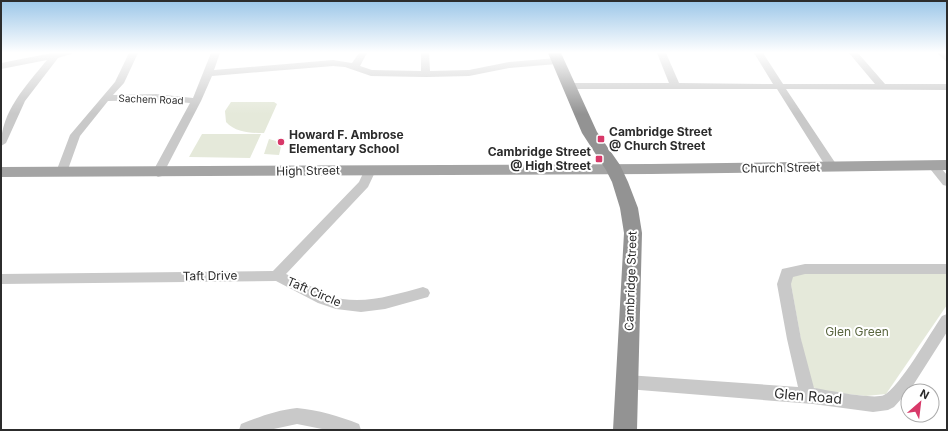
<svg xmlns="http://www.w3.org/2000/svg" width="948" height="431" font-family="Inter,sans-serif">
<rect width="100%" height="100%" fill="#fff"/>
<g fill="#e5e9da">
<path d="M231,102H274L277,104L264,133C251,133 236,133 226,122L225,111Z"/>
<path d="M202,134H261L250,158L189,157Z"/>
<path d="M269,139L276,141L281,147L279,155L264,154Z"/>
<path d="M947,272V305L886,394L866,396L819,391L809,384L790,279L792,275L801,273Z"/>
</g>
<g fill="none" stroke-linecap="round" stroke-linejoin="round">
<g fill="#c9c9c9" fill-rule="evenodd">
<path d="M52,53H74L58,58L25,101L6,143L1,146C1,111 26,86 47,60L1,69V63Z"/>
<path d="M129,53H138L124,83L113,95L156,94L193,98L211,53H220L214,70L333,60L352,63L359,53H367L360,66L372,70L421,71V53H429L430,71L469,70L509,62L557,58L561,61L557,64L509,68L469,76L426,77L371,76L345,67L333,66L212,76L201,101L162,176L158,177L152,173L190,103L156,100L108,101L80,136L66,175H58L56,172L70,135L115,82Z"/>
<path d="M657,53H666L679,83L773,84L754,53H763L783,84H875L849,53H858L885,84H947V90L786,89L838,167L832,171L828,170L777,89H568L563,86L568,83H669Z"/>
<path d="M937,53H946L947,62Z"/>
<path d="M932,161L936,162L947,175V186L943,185L927,165Z"/>
<path d="M370,166L376,170L368,187L286,274C301,280 314,289 328,295C359,307 393,295 423,287L428,289L430,293L428,297L385,309L361,312L336,309L318,303L276,281L1,284V274L273,271L359,182L366,167Z"/>
<path d="M805,264H947V274H805L793,277L791,284L801,339L814,388C827,390 874,400 884,395C899,388 931,332 942,316L947,314V332L912,387L894,407L888,410L873,412L813,404L627,389L622,387L619,382L622,377L627,375L798,387L787,339L777,284L782,269Z"/>
<path d="M297,408C318,410 339,416 359,424L361,430H327L297,424L269,430H239L241,424C259,417 277,410 297,408Z"/>
</g>
<path fill="#a4a4a4" fill-rule="evenodd" d="M947,160V170L651,174L1,177V167L651,164Z"/>
<path fill="#939393" fill-rule="evenodd" d="M548,53H561L597,132L620,165L628,182L638,208L642,233L637,430H613L624,233L620,208L612,182L606,170L582,133Z"/>
</g>
<linearGradient id="sky" x2="0" y2="1"><stop stop-color="#9bc6e8"/><stop offset="0.46" stop-color="#fff"/><stop offset="1" stop-color="#fff" stop-opacity="0"/></linearGradient>
<rect width="948" height="114" fill="url(#sky)"/>
<g fill="#d83969" stroke="#fff" stroke-width="1.5">
<rect x="597" y="135" width="8" height="8" rx="2"/>
<circle cx="281" cy="142" r="4"/>
<rect x="595" y="155" width="8" height="8" rx="2"/>
</g>
<g text-anchor="middle" stroke-width="4" stroke-linejoin="round" paint-order="stroke">
<g font-size="10" fill="#2c2c2c" stroke="#fff">
<text transform="translate(151 99) rotate(2)" y="4">Sachem Road</text>
</g>
<g font-size="12" font-weight="bold" fill="#2c2c2c" stroke="#fff" text-anchor="start">
<text x="609" y="136">Cambridge Street<tspan x="609" dy="14">@ Church Street</tspan></text>
<text x="289" y="139">Howard F. Ambrose<tspan x="289" dy="14">Elementary School</tspan></text>
<text x="591" y="156" text-anchor="end">Cambridge Street<tspan x="591" dy="14">@ High Street</tspan></text>
</g>
<g font-size="12" fill="#2c2c2c" stroke="#fff">
<text transform="translate(781 168) rotate(-1)" y="4">Church Street</text>
<text transform="translate(308 171) rotate(-1)" y="4">High Street</text>
<text transform="translate(210 276) rotate(-1)" y="4">Taft Drive</text>
<text transform="translate(631 281) rotate(-88)" y="4">Cambridge Street</text>
<text transform="translate(314 292) rotate(23)" y="4">Taft Circle</text>
</g>
<g font-size="12" fill="#58643d" stroke="#fff">
<text x="857" y="336">Glen Green</text>
</g>
<g font-size="14" fill="#2c2c2c" stroke="#fff">
<text transform="translate(808 396) rotate(5)" y="5">Glen Road</text>
</g>
</g>
<rect width="948" height="431" fill="none" stroke="#2c2c2c" stroke-width="4"/>
<g transform="translate(920 403) rotate(28)"><circle r="19" fill="#ffffff" stroke="#ababab"/>
<path d="M0-3L7 15L0 10L-7 15Z" fill="#d83969"/>
<text y="-6" font-size="11" font-weight="bold" text-anchor="middle" fill="#2c2c2c">N</text>
</g>
</svg>
